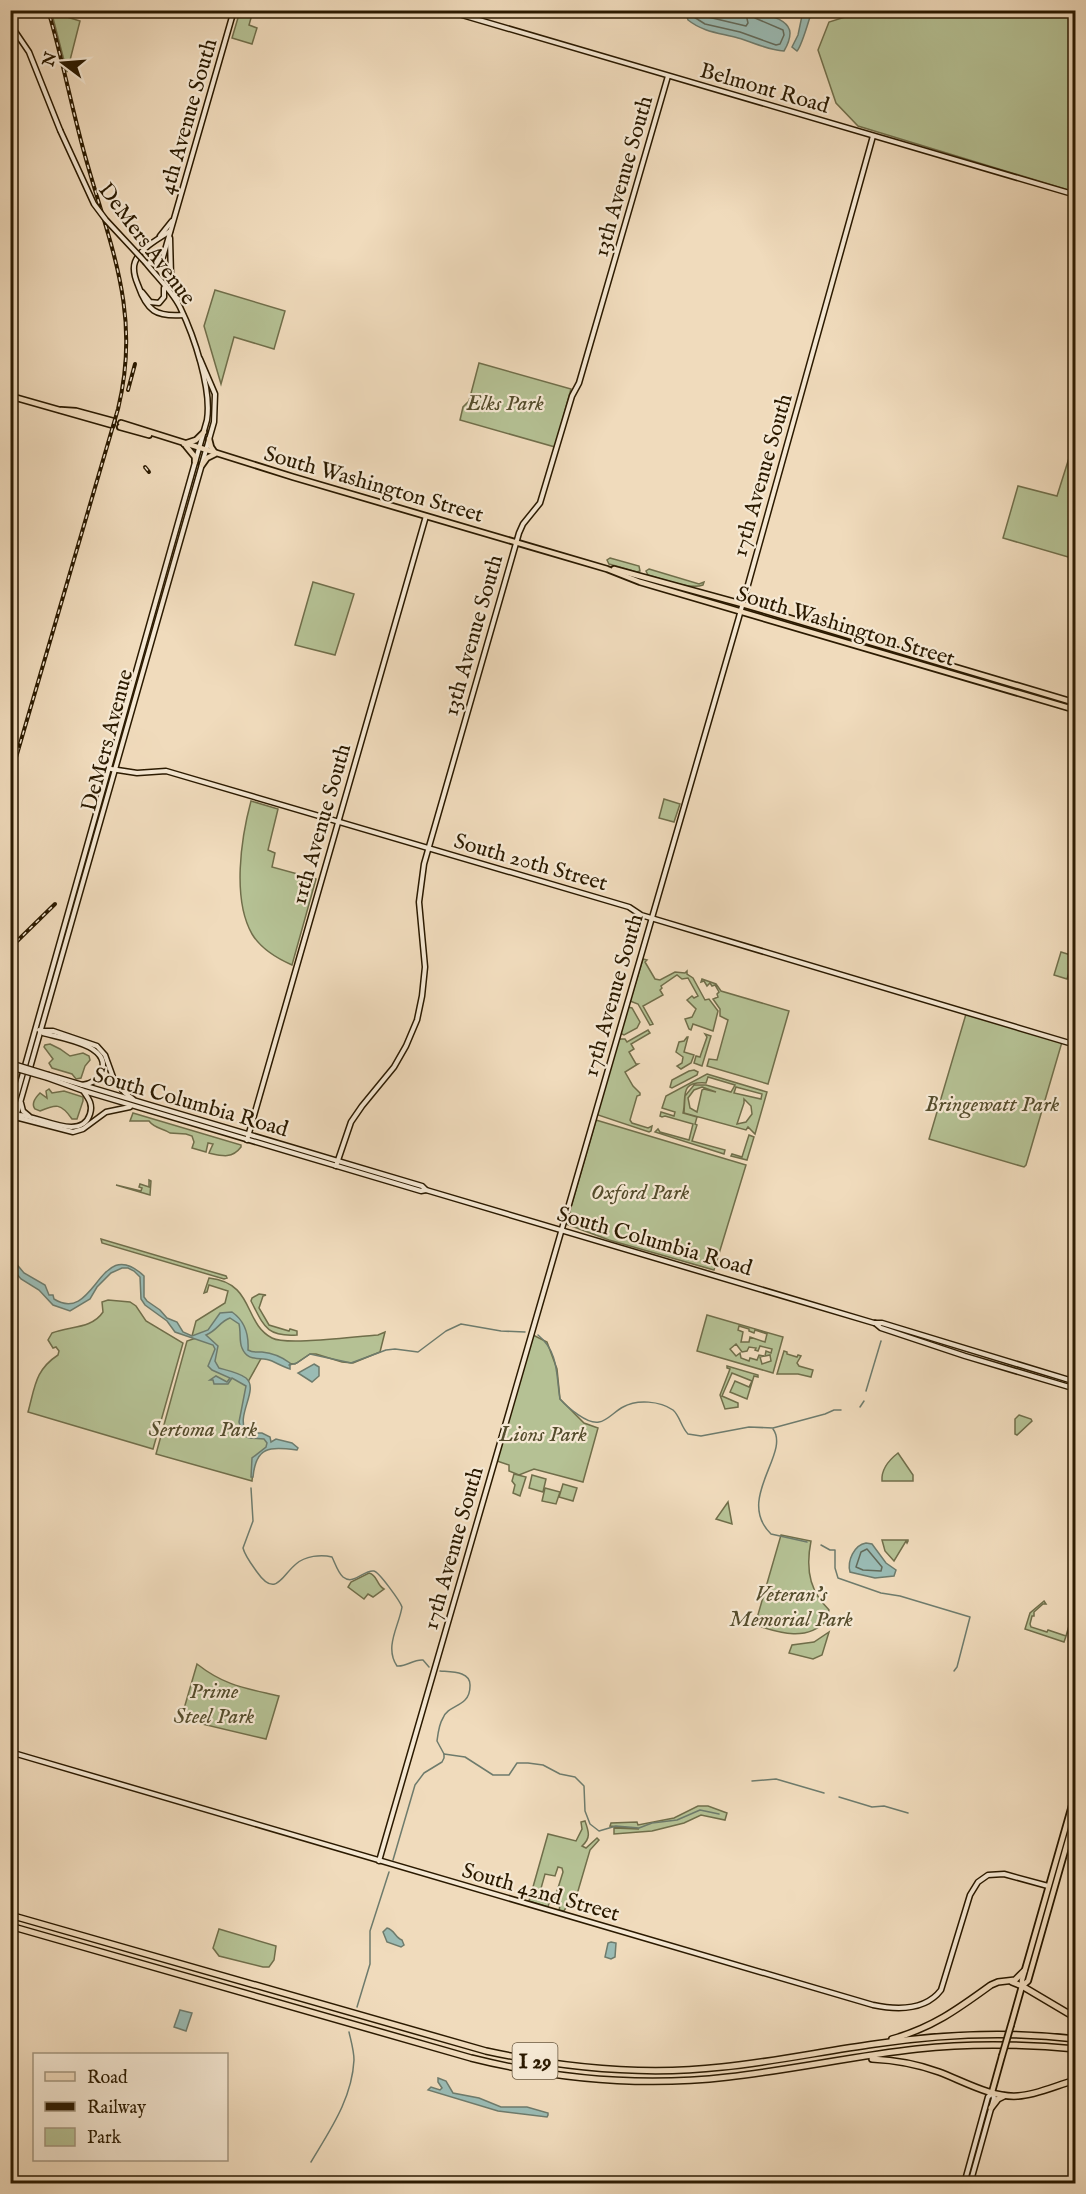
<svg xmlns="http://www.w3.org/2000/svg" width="1086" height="2194" font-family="'IM FELL English',serif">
<rect width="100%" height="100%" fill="#f0dbbc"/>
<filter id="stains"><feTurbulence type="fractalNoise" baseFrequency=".00333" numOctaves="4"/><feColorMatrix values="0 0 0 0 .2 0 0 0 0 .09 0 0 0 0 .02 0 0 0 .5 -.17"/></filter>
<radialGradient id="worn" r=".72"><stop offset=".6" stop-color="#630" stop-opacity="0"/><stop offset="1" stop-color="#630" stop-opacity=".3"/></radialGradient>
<g fill="#b5c194" stroke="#706e4a" stroke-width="1.5" fill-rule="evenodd">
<path d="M240,11H253L249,25L257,28L252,44L232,38Z"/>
<path d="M864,11H1075V192L858,126L836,103L818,50L829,22Z"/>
<path d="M54,13L80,21L67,72L53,18Z"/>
<path d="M215,290L285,311L274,349L234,337L221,384L204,326Z"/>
<path d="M479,363L571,389L555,447L460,420L463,407L469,401Z"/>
<path d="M1069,458L1075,460V559L1003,538L1018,486L1057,496Z"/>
<path d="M610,558L639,566L640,571L637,572L609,564L607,560Z"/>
<path d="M649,569L699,584L704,582L703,585C690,590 662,579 648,575L646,571Z"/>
<path d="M313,582L354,594L335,655L295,645Z"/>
<path d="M664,799L680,804L674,822L659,818Z"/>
<path d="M251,801L278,809L268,850L275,853L272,867L316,879L292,965C276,958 261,949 252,934C232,899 241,838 251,801Z"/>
<path d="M1061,952L1074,956L1067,979L1054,975Z"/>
<path d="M643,959L647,960L645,962L655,979L660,980L675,972L685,973L687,971V974L693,978L705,1000L709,999L718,1011L713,1031L693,1024L691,1030L689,1029L685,1019L692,1017L696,1009L687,1000L692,996L694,998L698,996L688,978L682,979L677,975L661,986L662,988L660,990L663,995L643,1006L653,1024L650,1025L638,1004L630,1001Z"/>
<path d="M702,979L716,984L721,991L789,1011L768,1084L707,1066L709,1059L717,1060L728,1020L720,1016V1009L713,999L718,997L717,994L719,992L715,985L712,986L710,983L707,986L704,981L701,982Z"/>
<path d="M628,1007L632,1008L640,1022L637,1028L624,1035L620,1033Z"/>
<path d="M966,1014L1062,1042L1026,1165L1024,1167L929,1139Z"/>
<path d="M648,1030L650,1033L631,1044L634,1049L629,1052L636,1064H638L625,1072L633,1086L640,1093V1095L637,1096L630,1120L632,1123L648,1128L652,1126L651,1131L649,1132L598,1115L597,1113L619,1039H625L627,1042Z"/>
<path d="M705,1034L711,1036L702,1066L694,1063L696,1056L700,1057L701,1054L707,1037Z"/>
<path d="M687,1037H688L684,1052L694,1055L691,1063L681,1069L677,1066L682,1063L683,1057L676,1052L679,1042L684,1041Z"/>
<path d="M50,1044L60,1049L70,1056L83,1053L89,1056L90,1060L85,1066L81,1078L76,1079L72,1074L52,1068L49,1063L53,1059L44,1047L45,1045Z"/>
<path d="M694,1070L698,1072L697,1075L672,1088L670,1087L672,1080L689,1071Z"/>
<path d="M707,1074L767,1092L755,1134L748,1127L746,1130L684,1113L685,1096L694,1085H706L731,1092L735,1085L708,1077L706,1083C678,1081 687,1098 683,1113L697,1117L695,1124L697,1125L692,1141L725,1150L724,1154L655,1132L658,1129L660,1132L689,1140L693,1124L665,1116L662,1117L660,1116L661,1112L674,1116L675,1112L662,1108L666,1096ZM702,1087L716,1092L704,1089L702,1090L697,1112L690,1108L688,1098L694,1090ZM736,1087L762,1094L761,1099L734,1093ZM744,1099L751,1106L752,1114L746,1122L737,1124L744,1103Z"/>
<path d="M49,1089L52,1093L64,1091L83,1097V1101L77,1119H72C61,1103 56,1104 40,1111L35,1109C31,1104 36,1097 40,1093L47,1098L46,1091Z"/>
<path d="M133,1113L241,1145V1147C232,1159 222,1156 209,1153L213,1144L208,1143L206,1152L192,1148L194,1142L192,1136L186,1134L170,1133C163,1128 155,1129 149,1121H130Z"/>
<path d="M596,1120L746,1165L714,1270L609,1240L566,1224Z"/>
<path d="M749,1135L754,1137L747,1160L731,1156L732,1154L742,1157Z"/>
<path d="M149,1180L151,1181L150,1195L116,1185L141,1191L142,1188L139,1187L140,1184L149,1187Z"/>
<path d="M101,1239L226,1276L227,1278L224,1279L102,1243Z"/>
<path d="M209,1278C255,1283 243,1323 272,1338C287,1346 357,1336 378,1335L385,1332L380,1352L353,1363L342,1362L316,1354H310L295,1364L279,1363L263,1355L248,1382L247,1398L240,1419L244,1433L268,1437L270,1445C253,1457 254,1461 252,1481L156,1454L187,1341L199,1337L192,1336L196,1321L225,1303L228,1291L209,1285L207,1292L204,1293Z"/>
<path d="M259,1294L266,1295L263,1296L259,1308L269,1325L289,1331L290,1329L297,1331V1335C266,1337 264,1326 251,1301L252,1298Z"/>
<path d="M108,1300L130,1302L136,1306L146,1321L183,1343L153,1449L28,1412C35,1387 35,1370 58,1355L59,1351L56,1347L53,1348L48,1340L52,1333C69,1326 92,1329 103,1312L102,1302Z"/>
<path d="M707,1315L783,1337L773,1373L697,1351ZM739,1326L749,1329V1331L754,1333L755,1330L767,1334L765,1342L750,1337L749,1342H741L743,1332L738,1330ZM736,1344L742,1352L747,1351L749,1347L756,1348L755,1350L758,1351L760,1346L772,1349L771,1353L766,1351L765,1356L770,1355L771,1361L762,1364L760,1357L764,1356L759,1355L757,1360L750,1358L749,1361L741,1358L740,1353L736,1356L730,1349Z"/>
<path d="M533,1335L547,1342L557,1369L560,1399L584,1423L598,1428L583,1482L534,1469L519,1475L509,1471V1465L497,1461Z"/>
<path d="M784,1351L787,1352V1354L797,1357L798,1355L801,1356L797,1363L799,1366L813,1370L811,1377L798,1374H777Z"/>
<path d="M727,1366L758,1375V1377L754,1376L747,1399L730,1392L735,1381L749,1387L752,1381L732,1373L722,1396L738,1403V1407L725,1409L720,1395L730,1369L727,1368Z"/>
<path d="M1019,1415L1031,1419L1032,1421L1017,1435L1015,1434V1419Z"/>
<path d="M898,1453L913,1475V1481H882C881,1469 889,1460 898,1453Z"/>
<path d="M514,1474L526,1477L520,1496L513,1493L515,1485L512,1481Z"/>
<path d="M532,1475L546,1479L543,1492L529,1488Z"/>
<path d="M563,1484L577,1488L573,1501L559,1497Z"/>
<path d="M545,1488L560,1492L556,1504L542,1501Z"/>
<path d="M728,1502L732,1524L716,1519Z"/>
<path d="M781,1535L811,1541C807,1561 807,1581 819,1598C822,1603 826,1606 829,1610L827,1620C807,1642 780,1633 755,1625Z"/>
<path d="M882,1540H908V1541L907,1543L906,1541L894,1561L885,1551Z"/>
<path d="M369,1573C378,1575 376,1585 384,1589L373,1597L368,1594L364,1599L348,1587L351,1582Z"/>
<path d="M1044,1601L1046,1604H1043L1034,1612V1616H1032L1030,1624L1031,1627L1047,1632L1048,1630L1066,1636L1074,1609L1075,1610L1064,1642L1025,1629L1030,1613Z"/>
<path d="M829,1632L822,1655L813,1659L789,1653L792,1645L814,1642Z"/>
<path d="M197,1664C225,1686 245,1688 279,1696L266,1739L181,1719Z"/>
<path d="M698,1806H708L727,1813L725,1820L701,1815L684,1823L652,1831L614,1834V1828L639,1829L610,1826L611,1823L637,1822L638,1825L674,1818Z"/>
<path d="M585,1821C589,1832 591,1838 582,1846L586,1848L597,1838L599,1840L590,1850L573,1908L567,1906L564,1911L559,1910L560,1906L553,1904L563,1872L562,1868L558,1867L555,1876L545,1874L538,1899L549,1903L548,1907L529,1901L548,1834L576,1841L582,1829L581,1822Z"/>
<path d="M219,1929L276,1946L274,1960L269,1967H263L219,1956L213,1948Z"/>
</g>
<g fill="#9abbb4" stroke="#6e7b6c" stroke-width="1.5">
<path d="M685,11C705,10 789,6 790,33C790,39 787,46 784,51C767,50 753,42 738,38C720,33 703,32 688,20Z"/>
<path d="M803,11H812C809,19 802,46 797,51L792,47L798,35Z"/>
<path d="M11,1260L15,1262L24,1273L45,1285L49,1295H53L54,1299C96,1325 99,1233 144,1276V1297L147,1301L160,1310L167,1318L177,1322L183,1332L192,1336L208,1330L220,1313L232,1312C245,1321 249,1334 248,1350C253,1353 256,1352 262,1352C273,1353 282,1357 290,1363V1369C284,1367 278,1364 272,1361C261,1356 248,1363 242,1348C239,1342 241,1332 239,1324L230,1318C219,1322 218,1330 206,1335L218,1346L215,1361L219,1368C226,1370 240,1373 246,1378C260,1390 234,1416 247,1433H262L270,1437L271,1442L276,1439L292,1443L298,1448L297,1450C269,1447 256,1446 253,1477H251L252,1458L266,1447L267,1443L264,1439L249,1438L243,1435L239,1422L246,1386L232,1378L228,1384H214L213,1380H210L216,1376L227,1382L230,1378L212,1370L208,1366L215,1349L213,1345L175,1332L167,1321L145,1305L141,1299L140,1277L134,1271L128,1268H122L111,1273L97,1287L90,1299L70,1311L53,1305L39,1290L21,1279L11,1267Z"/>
<path d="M314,1364L319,1367V1376L312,1382L298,1373Z"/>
<path d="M866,1543L872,1544L886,1563L896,1570L894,1576L875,1578L850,1572C847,1561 854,1545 866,1543Z"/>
<path d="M387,1928C395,1930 395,1938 402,1940L404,1945L401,1947L387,1942L383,1932Z"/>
<path d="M611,1942L616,1943L615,1957L611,1959L605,1957L608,1943Z"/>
<path d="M180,2010L192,2013L186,2031L174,2027Z"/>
<path d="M438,2078L446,2081L453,2093L479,2098L501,2107H527L548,2113V2115L547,2117L498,2111L428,2090L431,2087L440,2090L442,2088L438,2082Z"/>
</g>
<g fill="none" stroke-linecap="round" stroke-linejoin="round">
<g stroke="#626a5a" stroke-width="1.5">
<path d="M692,10L694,17L705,24L740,32L776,45L780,44L784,35L783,30L755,18L752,10"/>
<path d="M699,10L708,17L746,26L748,23L745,10"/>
<path d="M867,1549L882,1567L881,1571L863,1570L856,1567L861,1552Z"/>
</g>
<g stroke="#6e7b6c" stroke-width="1.5">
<path d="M538,1335C559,1352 556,1375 560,1399C567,1407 588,1425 599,1422C607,1421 615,1411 623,1407C637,1399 660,1401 673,1410C680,1416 681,1427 688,1434L701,1436L749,1427L773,1428L825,1414L834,1410H841"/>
<path d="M289,1365L297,1363L310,1354L351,1363L386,1350L395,1349L418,1352L446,1331L461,1324L501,1331L525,1332"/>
<path d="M866,1391L881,1341"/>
<path d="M860,1407L864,1401"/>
<path d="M773,1429C791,1453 735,1499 771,1534L807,1542"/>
<path d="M251,1488L253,1521L243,1548C245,1556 252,1565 257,1572C276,1599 282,1575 296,1564C305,1556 321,1554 332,1557C335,1563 338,1573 343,1577C354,1586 364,1569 374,1571C379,1572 400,1601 402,1607C399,1626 384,1647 397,1666C407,1667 413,1659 423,1660L429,1667"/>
<path d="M821,1545L830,1550H835V1568L838,1578L881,1593L900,1596L970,1617L957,1667L954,1671"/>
<path d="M444,1754L465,1757L493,1775H509L517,1763H528L543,1765L560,1774L575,1777L584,1786L585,1811L590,1824L599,1831L616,1826L639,1828L652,1823L677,1820L700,1810L719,1814"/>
<path d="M752,1781L776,1779L824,1793"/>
<path d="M839,1797L872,1807L884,1806L908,1813"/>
<path d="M393,1860L415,1785L424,1773L442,1762L444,1758V1754L437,1741C438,1733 439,1724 443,1718C447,1708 458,1707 465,1700C468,1697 470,1691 470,1686C471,1671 451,1672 440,1671"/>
<path d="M357,2007L370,1964V1931L389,1872"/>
<path d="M311,2162C330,2130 352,2099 354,2060C354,2051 351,2041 349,2032"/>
</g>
<defs>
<g id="secondary">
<path d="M445,10L1076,195"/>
<path d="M10,24L29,52L60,130"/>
<path d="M170,231C159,239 140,248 135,262C132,270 135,278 138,285C147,311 156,317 183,315"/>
<path d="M160,236L172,221"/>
<path d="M170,238L171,276L178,302"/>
<path d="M147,263L156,264L163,257L234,10"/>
<path d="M142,292L150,302L159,303L164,297V288"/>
<path d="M111,769L137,773L166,771L629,907L641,915L1076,1045"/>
<path d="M39,1030L43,1033C60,1038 114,1045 101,1073C97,1081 90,1084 82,1085"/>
<path d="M41,1031H53L97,1046L105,1055L114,1080L125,1093L133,1099"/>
<path d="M49,1075L422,1186L426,1190L874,1323H882L1076,1382"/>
<path d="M48,1078L84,1091L421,1191L426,1190"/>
<path d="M21,1103L23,1111L29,1116"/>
<path d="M15,1115L19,1118L73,1132L83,1129L106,1112L130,1107"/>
<path d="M17,1115C37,1114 81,1143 90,1114C93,1105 89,1099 84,1092"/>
<path d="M10,1119L207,420C212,389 194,336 180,307C172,291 157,277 146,263"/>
<path d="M10,1138L214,422L215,394L200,359"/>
<path d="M247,1140L426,516"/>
<path d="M336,1166L351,1122L362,1106L394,1067L406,1046L417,1020L422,996L425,967L419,902L424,864L519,533L523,524L540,503L572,396L579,383L668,76"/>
<path d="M875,1323L881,1328L965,1356L1076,1389"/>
<path d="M10,1752L873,2005C897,2010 925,2011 941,1990L970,1895L978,1882L988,1875L1004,1874L1048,1886"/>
<path d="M379,1861L739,617L873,136"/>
<path d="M964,2184L988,2097L992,2093"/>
<path d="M970,2184L994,2098L992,2092"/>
</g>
<g id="primary">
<path d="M10,396L112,425"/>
<path d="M61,410L76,411L113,421"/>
<path d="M121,423L293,477L607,569L640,582L1076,710"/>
<path d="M120,427L149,435"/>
<path d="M209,439L211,447L215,453"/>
<path d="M184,444L196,440L204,432"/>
<path d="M186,446L195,457V462"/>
<path d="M202,465L207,458L215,454"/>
<path d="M614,569L742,604L1076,703"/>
<path d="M1022,1986L1028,1981L1076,1812"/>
<path d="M1011,2025L1022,1986V1980L1076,1791"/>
<path d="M992,2092L1002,2056"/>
</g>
<g id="highway">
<path d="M10,1915L486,2051C564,2068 642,2076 722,2067C773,2062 824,2051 875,2044C942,2034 1009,2031 1076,2039"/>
<path d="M10,1926L471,2058C555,2079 642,2087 728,2077C791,2070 854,2056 917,2049C970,2043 1023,2044 1076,2049"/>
<path d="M1012,1982L1022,1986L1076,2018"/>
<path d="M892,2039C932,2028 958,2009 991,1985L998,1982L1015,1980L1024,1971"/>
<path d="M872,2059C895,2060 917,2064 939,2072C963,2081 992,2098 1018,2096C1037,2095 1057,2085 1076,2080"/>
<path d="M991,2108L998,2099L1004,2096"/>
</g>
</defs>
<use href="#secondary" stroke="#2b1a00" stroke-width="7"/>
<use href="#primary" stroke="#2b1a00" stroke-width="8"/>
<use href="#highway" stroke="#2b1a00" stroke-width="8"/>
<use href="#secondary" stroke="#f5e8d3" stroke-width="4"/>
<use href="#primary" stroke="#f0dbbc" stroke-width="4.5"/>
<use href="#highway" stroke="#f0dbbc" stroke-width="5"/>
<defs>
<g id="rail">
<path d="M128,390L135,364"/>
<path d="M145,467L149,472"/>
<path d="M10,778L118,409C142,311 109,244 84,152C71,105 62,57 48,10"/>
<path d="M10,948L55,904"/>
</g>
</defs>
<use href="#rail" stroke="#2b1a00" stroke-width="4"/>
<use href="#rail" stroke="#f5e8d3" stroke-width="1.5" stroke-dasharray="4.5" stroke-linecap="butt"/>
<defs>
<g id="secondary-bridge">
<path d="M60,130L94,204L106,220L146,263"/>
<path d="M10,1063L49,1075"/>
<path d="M10,1067L48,1078"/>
</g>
<path id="primary-bridge" d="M1002,2056L1011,2025"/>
</defs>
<use href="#secondary-bridge" stroke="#2b1a00" stroke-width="7" stroke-linecap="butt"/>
<use href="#primary-bridge" stroke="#2b1a00" stroke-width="8" stroke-linecap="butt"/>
<use href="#secondary-bridge" stroke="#f5e8d3" stroke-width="4"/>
<use href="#primary-bridge" stroke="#f0dbbc" stroke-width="4.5"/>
</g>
<g text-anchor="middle" stroke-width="4.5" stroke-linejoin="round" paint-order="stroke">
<rect fill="#f5e8d3" stroke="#68583f" stroke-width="1.5" x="512.5" y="2043" width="45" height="36" rx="4.5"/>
<g font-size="21" font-weight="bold" fill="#2b1a00">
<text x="535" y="2068">I 29</text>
</g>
<g font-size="22" fill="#2b1a00" stroke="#f5e8d3">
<text transform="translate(765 87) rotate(16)" y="8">Belmont Road</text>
<text transform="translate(187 116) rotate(-74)" y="8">4th Avenue South</text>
<text transform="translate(622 176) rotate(-74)" y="8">13th Avenue South</text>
<text transform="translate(148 243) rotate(53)" y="8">DeMers Avenue</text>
<text transform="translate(761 475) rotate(-74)" y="8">17th Avenue South</text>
<text transform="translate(374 483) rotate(16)" y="8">South Washington Street</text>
<text transform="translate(846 625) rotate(17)" y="8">South Washington Street</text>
<text transform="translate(472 635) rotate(-74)" y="8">13th Avenue South</text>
<text transform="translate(106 740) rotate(-75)" y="8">DeMers Avenue</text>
<text transform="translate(320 824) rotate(-74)" y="8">11th Avenue South</text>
<text transform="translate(531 861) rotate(16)" y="8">South 20th Street</text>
<text transform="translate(612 995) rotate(-74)" y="8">17th Avenue South</text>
<text transform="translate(191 1101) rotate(16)" y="8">South Columbia Road</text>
<text transform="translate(655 1240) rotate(16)" y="8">South Columbia Road</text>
<text transform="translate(452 1548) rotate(-74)" y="8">17th Avenue South</text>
<text transform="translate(541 1891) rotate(16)" y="8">South 42nd Street</text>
</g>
<g font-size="22" font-style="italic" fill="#544c2c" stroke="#f5e8d3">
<text x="505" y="410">Elks Park</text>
<text x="992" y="1111">Bringewatt Park</text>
<text x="640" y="1199">Oxford Park</text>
<text x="203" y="1436">Sertoma Park</text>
<text x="543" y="1441">Lions Park</text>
<text x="791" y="1601">Veteran's<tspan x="791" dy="25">Memorial Park</tspan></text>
<text x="214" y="1698">Prime<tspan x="214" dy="25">Steel Park</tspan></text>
</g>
</g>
<rect width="1086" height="2194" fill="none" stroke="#f0dbbc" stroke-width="36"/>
<rect x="12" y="12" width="1062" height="2170" fill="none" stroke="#2b1a00" stroke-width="3"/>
<rect x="18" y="18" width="1050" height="2158" fill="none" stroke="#2b1a00" stroke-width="1.5"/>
<rect x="33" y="2053" width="195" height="108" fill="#f5e8d3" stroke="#a4967f" stroke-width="1.5"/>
<rect x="45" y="2072" width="30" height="9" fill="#f0dbbc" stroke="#a4967f" stroke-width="1.5"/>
<text x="87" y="2083" font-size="18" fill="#2b1a00">Road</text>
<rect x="45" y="2102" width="30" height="9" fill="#2b1a00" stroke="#a4967f" stroke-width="1.5"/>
<text x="87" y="2113" font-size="18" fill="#2b1a00">Railway</text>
<rect x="45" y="2128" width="30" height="18" fill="#b5c194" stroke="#a4967f" stroke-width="1.5"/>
<text x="87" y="2143" font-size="18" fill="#2b1a00">Park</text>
<g transform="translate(63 63) rotate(286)" stroke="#f5e8d3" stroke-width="4.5" paint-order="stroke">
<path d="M0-4.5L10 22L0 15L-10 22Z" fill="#2b1a00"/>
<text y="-9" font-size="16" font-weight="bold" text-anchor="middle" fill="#2b1a00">N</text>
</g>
<rect width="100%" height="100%" filter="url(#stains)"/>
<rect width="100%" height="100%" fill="url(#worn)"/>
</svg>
